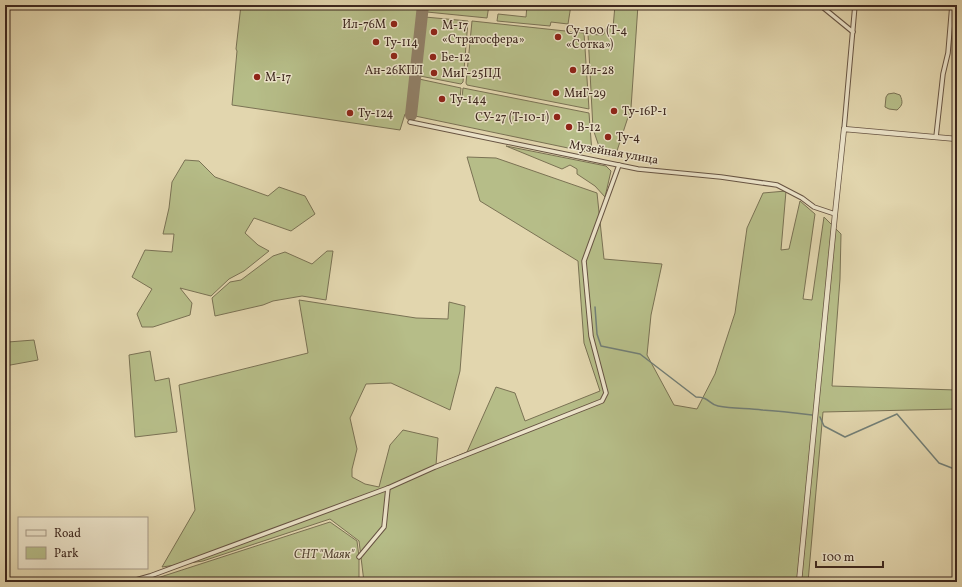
<svg xmlns="http://www.w3.org/2000/svg" width="962" height="587" font-family="Vollkorn,serif">
<rect width="100%" height="100%" fill="#e2d6ae"/>
<filter id="stains"><feTurbulence type="fractalNoise" baseFrequency=".005" numOctaves="4"/><feColorMatrix values="0 0 0 0 .2 0 0 0 0 .09 0 0 0 0 .02 0 0 0 .5 -.17"/></filter>
<radialGradient id="worn" r=".72"><stop offset=".6" stop-color="#630" stop-opacity="0"/><stop offset="1" stop-color="#630" stop-opacity=".3"/></radialGradient>
<g fill="#b6bd88" stroke="#7a7254">
<path d="M241,5H419L407,114H405L400,130L232,105L237,51L236,49Z"/>
<path d="M427,5H489L487,18L427,12Z"/>
<path d="M527,5H571L568,24L551,22L550,26L497,21L498,14L526,17Z"/>
<path d="M615,5H638L631,108L615,157L602,155L593,129L588,34L602,35L604,34L605,29L613,28Z"/>
<path d="M425,17L468,21L463,82L461,84L420,76L419,75Z"/>
<path d="M472,21L584,33L589,109L467,85L466,83Z"/>
<path d="M419,79L461,88L460,99L462,98L463,88L589,113L592,153L415,116Z"/>
<path d="M894,93L900,95C903,102 903,105 897,110L889,109L885,107L886,97L888,94Z"/>
<path d="M506,146L606,166L611,171L605,197L595,186L577,174V169L570,165L562,169Z"/>
<path d="M467,157L496,158L597,193L604,259L662,264L651,315L647,355L674,405L697,409L715,374L735,313L747,228L763,193L786,191L781,250L789,249L800,201L815,214L803,299L812,300L824,217L841,234L840,279L832,386L956,390L957,346V409L823,412L808,582H364L359,541L330,519L203,561L162,567L195,510L179,385L308,353L299,300L416,318L448,319L449,302L465,306L460,371L450,410L391,383L366,384L350,418L357,449L352,469V477L365,484L379,487L390,445L403,430L438,438L436,465L467,452L496,387L515,393L525,421L600,391L584,343L578,261L480,201Z"/>
<path d="M185,160L199,161L215,177L268,196L279,187L305,196L315,214L291,231L254,218L245,233L258,245L269,251L244,271L229,279L211,296L180,288L192,303L190,315L153,327H142L137,314L152,289L132,277L145,250L172,252L174,234H163L169,208L172,182Z"/>
<path d="M327,251H333L326,300L302,296L273,301L263,305L215,316L212,298L230,282L241,280L273,256L285,252L312,264Z"/>
<path d="M5,339L8,342L34,340L38,360L5,366Z"/>
<path d="M150,351L155,381L169,378L177,432L135,437L129,355Z"/>
<path d="M330,522L357,541L359,557V582H145Z"/>
</g>
<g fill="none" stroke-linecap="round" stroke-linejoin="round">
<g stroke="#727e75" stroke-width="1.5">
<path d="M595,307L597,334L601,346L640,354L696,397C710,397 708,404 718,406C733,409 748,408 762,410C779,411 796,413 812,415"/>
<path d="M820,417L824,426L845,437L897,414L939,463L957,470"/>
</g>
<path stroke="#907f66" stroke-width="12" d="M411,115L423,5"/>
<defs>
<g id="minor">
<path d="M820,5L853,32"/>
<path d="M410,122L638,169L721,177L777,185L802,198L814,207L835,214"/>
<path d="M844,129L855,5"/>
<path d="M936,137L943,74L948,53L952,5"/>
<path d="M359,557L384,527L388,488"/>
<path d="M129,582L150,576L388,488L435,467L602,401L606,393L591,336L584,261L619,165"/>
</g>
<path id="tertiary" d="M799,582L835,214L844,129L957,139"/>
</defs>
<use href="#minor" stroke="#675443" stroke-width="5.5"/>
<use href="#tertiary" stroke="#675443" stroke-width="6"/>
<use href="#minor" stroke="#ece4ca" stroke-width="3.5"/>
<use href="#tertiary" stroke="#ece4ca" stroke-width="4.5"/>
</g>
<g fill="#8f2418" stroke="#ece4ca" stroke-width="1.5">
<circle cx="394" cy="24" r="4"/>
<circle cx="434" cy="32" r="4"/>
<circle cx="558" cy="37" r="4"/>
<circle cx="376" cy="42" r="4"/>
<circle cx="394" cy="56" r="4"/>
<circle cx="433" cy="57" r="4"/>
<circle cx="573" cy="70" r="4"/>
<circle cx="434" cy="73" r="4"/>
<circle cx="257" cy="77" r="4"/>
<circle cx="556" cy="93" r="4"/>
<circle cx="442" cy="99" r="4"/>
<circle cx="614" cy="111" r="4"/>
<circle cx="350" cy="113" r="4"/>
<circle cx="557" cy="117" r="4"/>
<circle cx="569" cy="127" r="4"/>
<circle cx="608" cy="137" r="4"/>
</g>
<g text-anchor="middle" stroke-width="3" stroke-linejoin="round" paint-order="stroke">
<g font-size="12" fill="#3e281f" stroke="#ece4ca" text-anchor="start">
<text x="386" y="28" text-anchor="end">Ил-76М</text>
<text x="442" y="29">М-17<tspan x="442" dy="14">«Стратосфера»</tspan></text>
<text x="566" y="34">Су-100 (Т-4<tspan x="566" dy="14">«Сотка»)</tspan></text>
<text x="384" y="46">Ту-114</text>
<text x="441" y="61">Бе-12</text>
<text x="394" y="74" text-anchor="middle">Ан-26КПЛ</text>
<text x="581" y="74">Ил-28</text>
<text x="442" y="77">МиГ-25ПД</text>
<text x="265" y="81">М-17</text>
<text x="564" y="97">МиГ-29</text>
<text x="450" y="103">Ту-144</text>
<text x="622" y="115">Ту-16Р-1</text>
<text x="358" y="117">Ту-124</text>
<text x="549" y="121" text-anchor="end">СУ-27 (Т-10-1)</text>
<text x="577" y="131">В-12</text>
<text x="616" y="141">Ту-4</text>
</g>
<g font-size="12" fill="#3e281f" stroke="#ece4ca">
<text transform="translate(614 152) rotate(10)" y="4">Музейная улица</text>
</g>
<g font-size="12" font-style="italic" fill="#564634" stroke="#ece4ca">
<text x="324" y="558">СНТ "Маяк"</text>
</g>
</g>
<rect width="962" height="587" fill="none" stroke="#e2d6ae" stroke-width="20"/>
<rect x="6" y="6" width="950" height="575" fill="none" stroke="#3e281f" stroke-width="2"/>
<rect x="10" y="10" width="942" height="567" fill="none" stroke="#3e281f"/>
<rect x="18" y="517" width="130" height="52" fill="#ece4ca" stroke="#a69986"/>
<rect x="26" y="530" width="20" height="6" fill="#ece4ca" stroke="#a69986"/>
<text x="54" y="537" font-size="12" fill="#3e281f">Road</text>
<rect x="26" y="547" width="20" height="12" fill="#b6bd88" stroke="#a69986"/>
<text x="54" y="557" font-size="12" fill="#3e281f">Park</text>
<path d="M816 561v6h67v-6" fill="none" stroke="#3e281f" stroke-width="2"/>
<text x="822" y="561" font-size="12" fill="#3e281f" stroke="#ece4ca" stroke-width="3" paint-order="stroke">100 m</text>
<rect width="100%" height="100%" filter="url(#stains)"/>
<rect width="100%" height="100%" fill="url(#worn)"/>
</svg>
